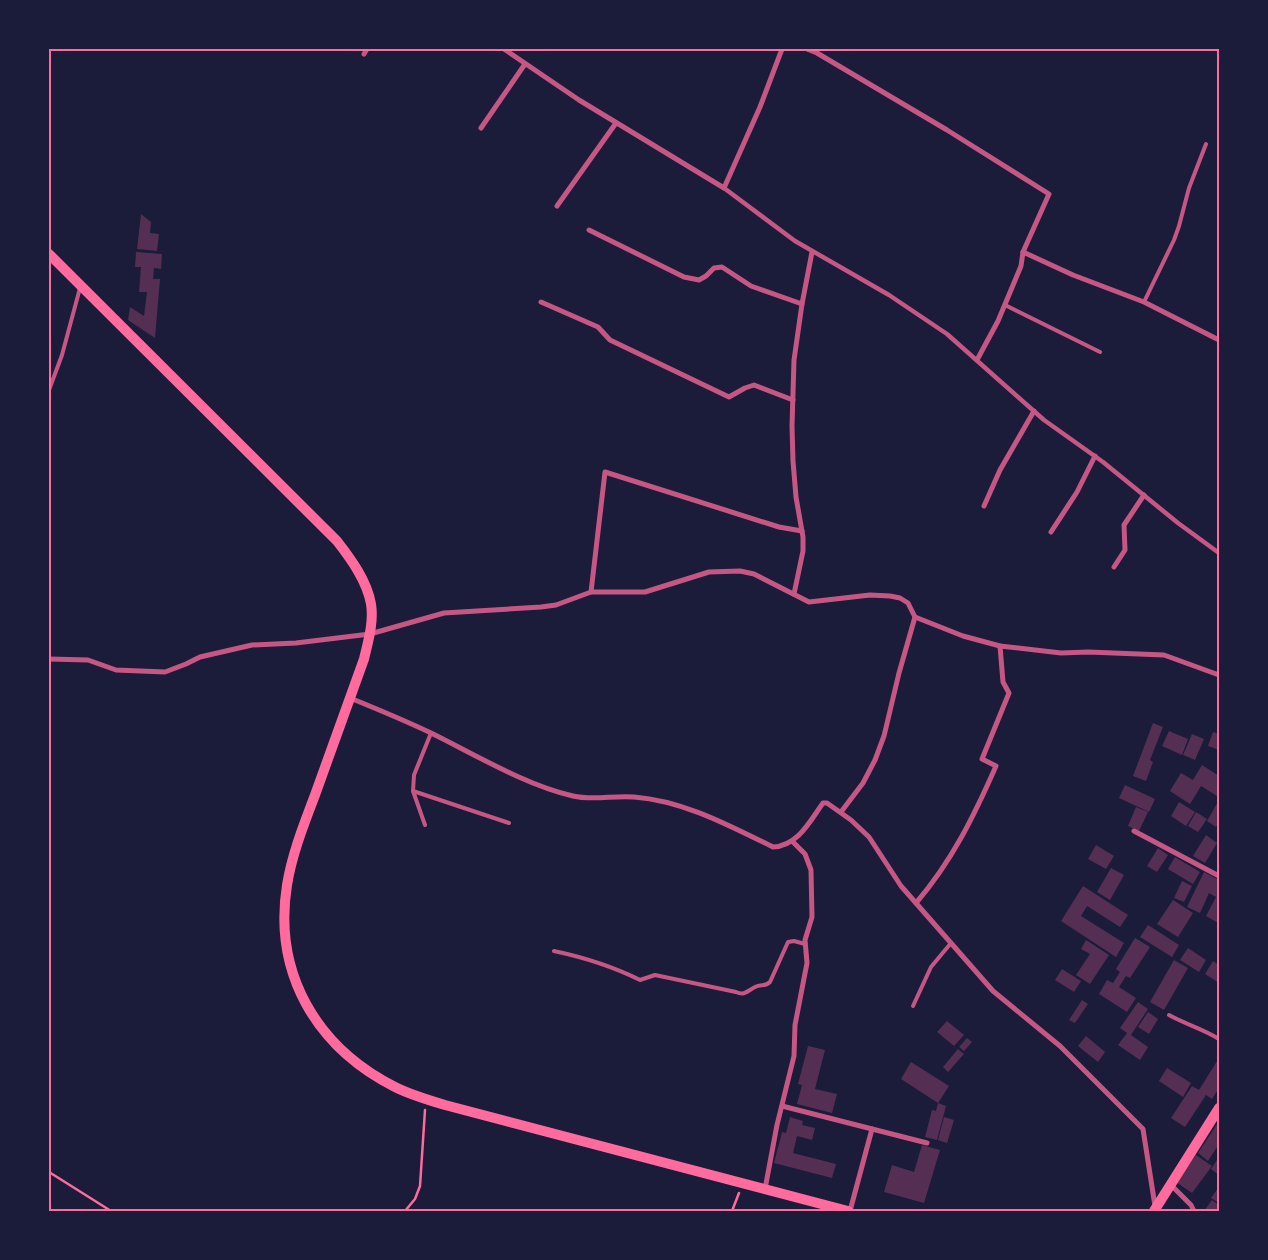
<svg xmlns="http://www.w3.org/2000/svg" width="1268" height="1260" font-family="Manrope,sans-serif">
<rect width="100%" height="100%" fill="#1b1b3a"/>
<g fill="#542f53">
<path d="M141,214L151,222L150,233L159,234L157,251L137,249Z"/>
<path d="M136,252L162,254L161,269L154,268L153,279H160L155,338L128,320L130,307L144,316L147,292H139L141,267H135Z"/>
<path d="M1153,723L1163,727L1150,760L1153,762L1146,781L1133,776Z"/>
<path d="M1169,731L1188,739L1182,755L1162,746Z"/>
<path d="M1213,732L1219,734V750L1208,746Z"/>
<path d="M1192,734L1204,739L1195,760L1183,755Z"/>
<path d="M1202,765L1219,776V793L1217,796L1201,786L1190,804L1170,791L1181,773L1193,780Z"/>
<path d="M1125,785L1155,799L1149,812L1119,798Z"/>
<path d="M1219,800V821L1216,827L1207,821Z"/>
<path d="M1179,802L1195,812L1186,826L1171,816Z"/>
<path d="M1136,807L1148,812L1139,831L1128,826Z"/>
<path d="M1196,812L1207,819L1198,832L1188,826Z"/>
<path d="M1206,835L1217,843L1205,863L1193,856Z"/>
<path d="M1096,845L1114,856L1106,869L1088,859Z"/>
<path d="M1158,848L1168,855L1157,872L1147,866Z"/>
<path d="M1175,857L1200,872L1193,884L1168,869Z"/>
<path d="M1111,868L1124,875L1110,900L1097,892Z"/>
<path d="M1204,872L1219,880L1218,923L1206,916L1216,897L1209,893L1200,913L1187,907Z"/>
<path d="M1182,881L1192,886L1184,902L1174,898Z"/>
<path d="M1083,886L1128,915L1120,927L1087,906L1081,916L1124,943L1116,957L1061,921Z"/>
<path d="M1173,900L1193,913L1178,937L1157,924Z"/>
<path d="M1148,925L1179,945L1172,957L1140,937Z"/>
<path d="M1135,938L1150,947L1130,978L1126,976L1119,987L1136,998L1127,1012L1099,994L1107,980L1113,983L1120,972L1116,969Z"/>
<path d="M1086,940L1109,955L1090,984L1076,975L1090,954L1081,949Z"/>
<path d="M1188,948L1206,960L1199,972L1180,960Z"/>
<path d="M1174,960L1188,968L1164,1010L1150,1002Z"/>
<path d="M1213,961L1219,965V983L1205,974Z"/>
<path d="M1062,969L1081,981L1074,992L1055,980Z"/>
<path d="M1082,1000L1088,1004L1075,1023L1069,1020Z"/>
<path d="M1138,1002L1148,1009L1131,1035L1148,1047L1140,1060L1118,1045L1127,1033L1120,1028Z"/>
<path d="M1148,1012L1158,1019L1149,1034L1138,1027Z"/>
<path d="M947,1021L964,1035L954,1046L937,1032Z"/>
<path d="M1086,1036L1105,1052L1098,1062L1078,1046Z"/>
<path d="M967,1038L972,1042L964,1051L959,1047Z"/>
<path d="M808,1046L825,1050L815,1089L837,1094L832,1113L797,1104L802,1085L798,1084Z"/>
<path d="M958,1049L964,1054L948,1072L943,1067Z"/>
<path d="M1219,1058V1088L1212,1099L1206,1095L1185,1127L1171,1118L1192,1086L1199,1090Z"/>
<path d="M911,1062L949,1086L938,1103L901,1079Z"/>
<path d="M1167,1068L1191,1083L1183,1097L1159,1081Z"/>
<path d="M938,1103L946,1106L937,1140L925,1137L932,1110L936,1111Z"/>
<path d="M790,1117L803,1121L802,1125L815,1128L812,1140L797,1136L793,1153L836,1164L832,1178L774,1163L782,1132L786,1133Z"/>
<path d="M944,1117L954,1120L947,1143L938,1140Z"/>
<path d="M1219,1121V1144L1208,1161L1198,1153Z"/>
<path d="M922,1145L940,1150L924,1203L884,1192L892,1165L914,1172Z"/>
<path d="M1196,1155L1212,1166L1192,1193L1176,1182Z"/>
<path d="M1219,1157V1175L1211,1169Z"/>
<path d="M1219,1187V1203L1211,1198Z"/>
<path d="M1212,1200L1219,1205V1211H1204Z"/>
</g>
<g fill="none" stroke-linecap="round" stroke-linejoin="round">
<g stroke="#ff6b9d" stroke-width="2.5">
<path d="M49,1172L111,1211"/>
<path d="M405,1211L415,1199L420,1186L425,1110"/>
<path d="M732,1211L739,1193"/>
</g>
<g stroke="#c65784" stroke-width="4">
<path d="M1144,302L1174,240L1179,226L1189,188L1206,144"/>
<path d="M1005,305L1100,352"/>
<path d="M49,390L62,355L80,288"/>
<path d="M413,791L509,823"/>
<path d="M425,825L413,791L414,775L431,733"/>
<path d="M554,951C582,957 614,967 640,980L655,975L736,992C745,996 747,991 755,987C761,984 765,987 770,982L788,942L794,941L805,944"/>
<path d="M913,1006L931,967L951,943"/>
<path d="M1169,1015C1185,1024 1203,1029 1219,1039"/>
</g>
<path stroke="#c65784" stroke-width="4.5" d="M724,188L795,241L889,295L947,334L1044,420L1103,462L1178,523L1219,553"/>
<g stroke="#c65784" stroke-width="5">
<path d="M504,49L579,100L724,188L760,107L782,49"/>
<path d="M807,49L817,53L947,130L1049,194L1023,252L1021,266L998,321L977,360"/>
<path d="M364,54L367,49"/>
<path d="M481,128L525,64"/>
<path d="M557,206L616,123"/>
<path d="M589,230L684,277L699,280L706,276L714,268L722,267L751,286L802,304"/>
<path d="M1023,252L1073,275L1144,302L1219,340"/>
<path d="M541,302L598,327L610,340L729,397L745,388L754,385L793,400"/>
<path d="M984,506L1000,470L1034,411"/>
<path d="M1051,532L1077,492L1095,456"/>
<path d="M1114,567L1125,550L1124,525L1144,495"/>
<path d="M591,592L605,472L779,527L802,531"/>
<path d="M794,594L803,551V537L796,497L793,461L792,426L794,360L802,304L812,252"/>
<path d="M49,659L88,660L116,670L165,672L186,664L200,657L252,645L296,643L370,634L444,613L541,607L556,605L591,592H645L709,572L740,571L754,574L809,602L870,595L890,596L900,598L908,603L915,617L963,636L1000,646L1061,653L1088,652L1164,655L1219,675"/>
<path d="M350,698C377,709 404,720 431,733C474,754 525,785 573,796C593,801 614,795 634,797C684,801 728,825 773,847C798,846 810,821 823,803H827L851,820L869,837L901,886L993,991L1060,1046L1143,1129L1155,1206"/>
<path d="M841,812L863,783L875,760L884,736L899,673L915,617"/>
<path d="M1134,831L1219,876"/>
<path d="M916,903C952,861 974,816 996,766L982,759L1009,693L1003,682L1000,646"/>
<path d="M782,1106L927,1143"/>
<path d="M1171,1185L1191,1205L1194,1211"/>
<path d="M765,1189L777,1125L794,1056L795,1025L807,963L805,940L812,917L811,870L805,854L792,841"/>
<path d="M850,1211L872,1129"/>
</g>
<g stroke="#ff6b9d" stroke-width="10">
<path d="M49,254L337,541C351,559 367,581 371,604C374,622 368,642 364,659C348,704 331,750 315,795C304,824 292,854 287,885C273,973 316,1047 395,1087C411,1095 428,1100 445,1105L848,1211"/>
<path d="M1154,1211L1219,1108"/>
</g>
</g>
<rect width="1268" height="1260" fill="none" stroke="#1b1b3a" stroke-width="100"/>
<rect x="50" y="50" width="1168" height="1160" fill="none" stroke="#ff6b9d" stroke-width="2"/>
</svg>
